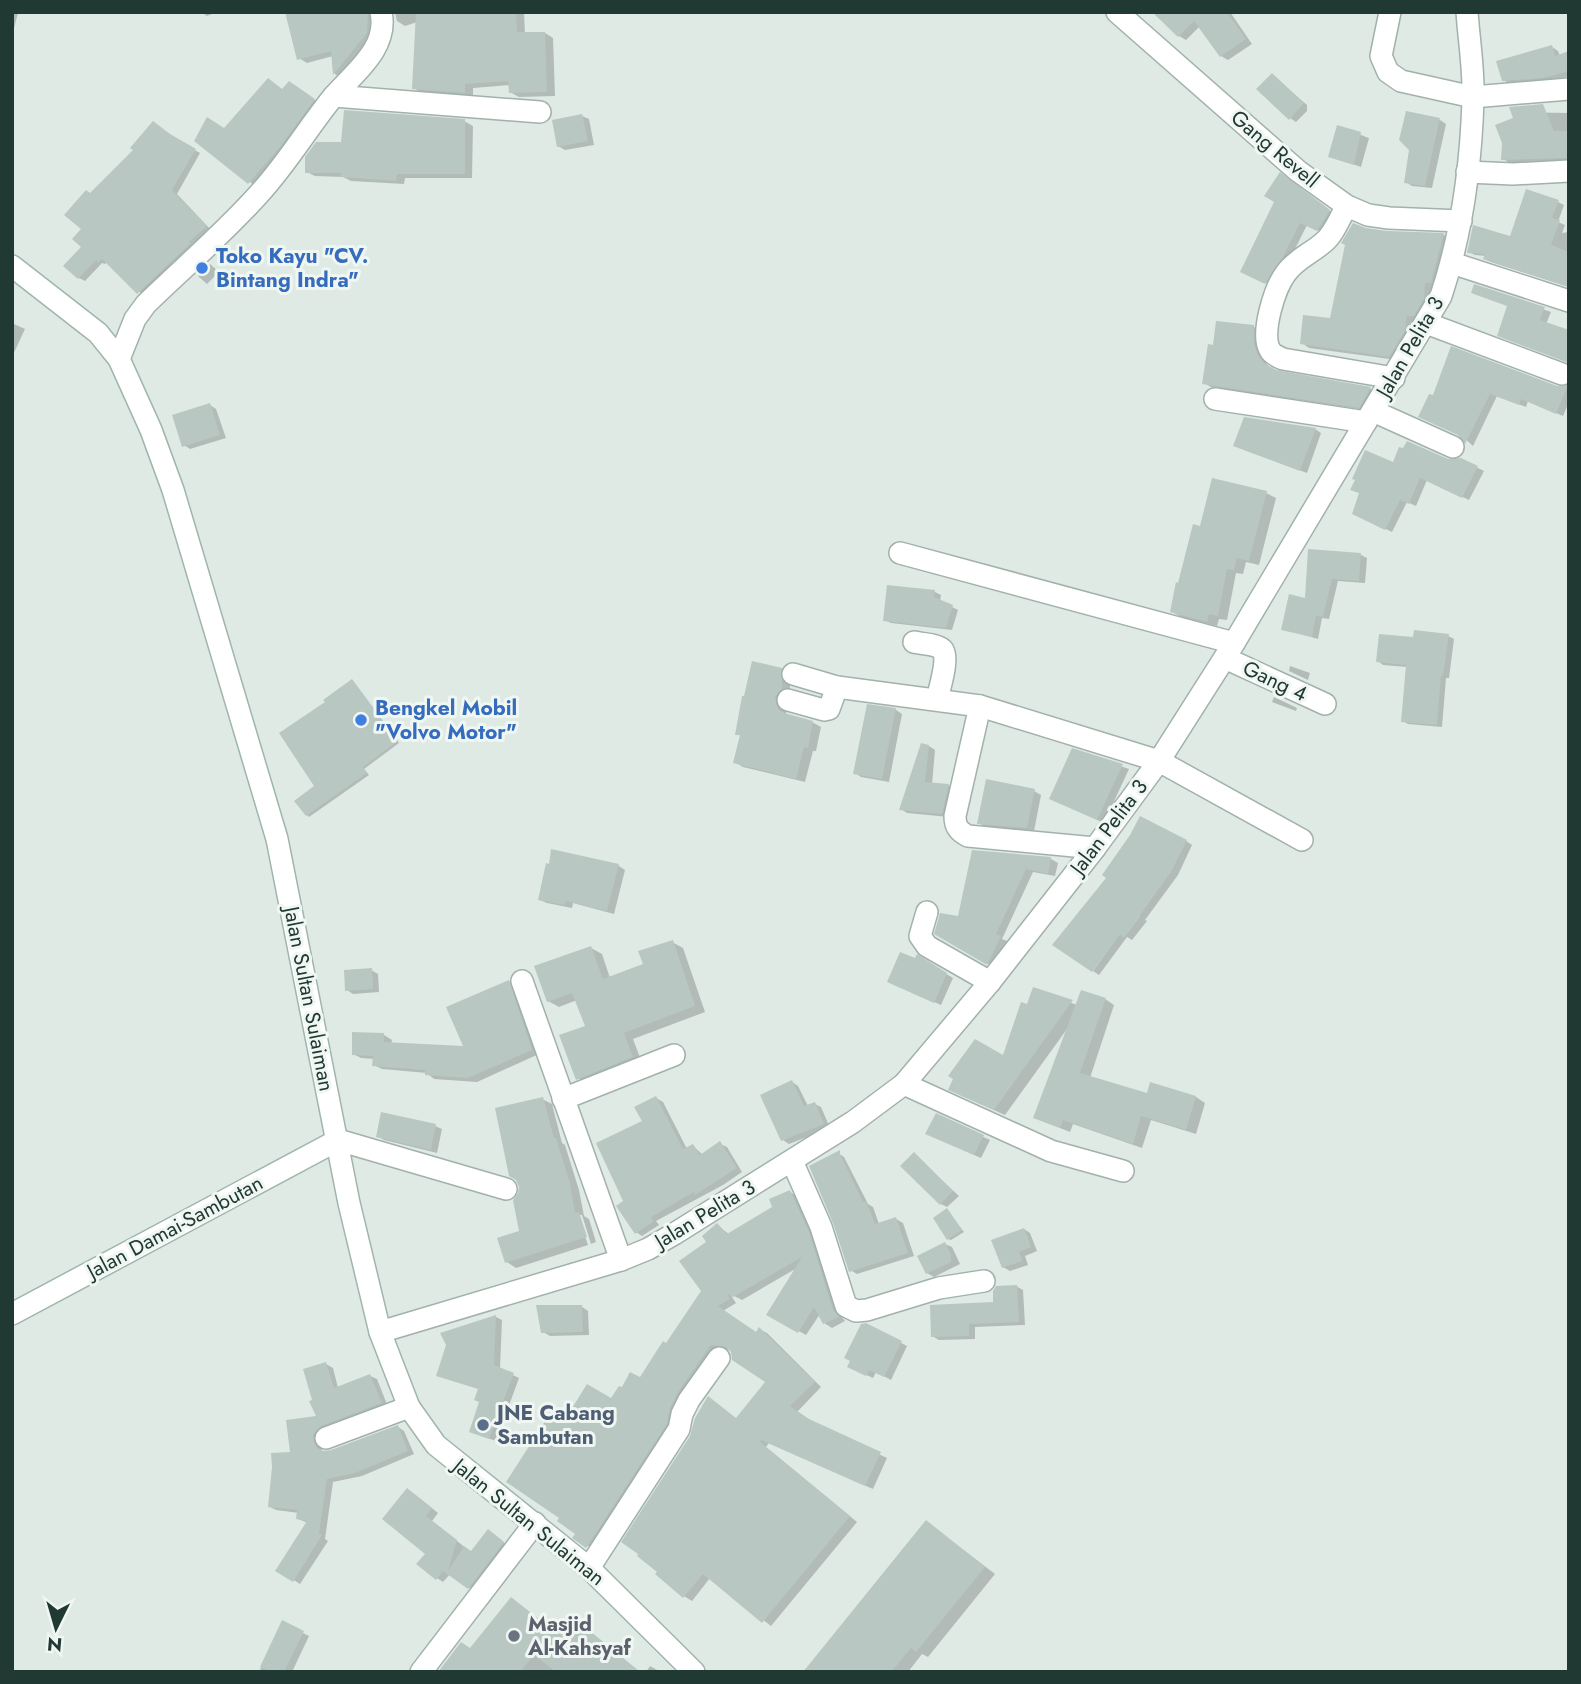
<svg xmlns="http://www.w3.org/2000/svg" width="1581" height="1684" font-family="Jost,sans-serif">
<rect width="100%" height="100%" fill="#dfeae5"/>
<g fill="#0003">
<path d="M12,12L18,13L12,36Z"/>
<path d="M201,12H217L207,16Z"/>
<path d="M287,12H377L374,40L342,79L335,74L333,56L307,63L299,58Z"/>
<path d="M395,12H524L525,34L545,33L553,38L555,96L519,97L510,92V85L473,88V97L422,93L414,88L417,22L405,26L397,21Z"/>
<path d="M1166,12H1230L1252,44L1228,60L1221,56L1200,26L1186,40L1179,36L1160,18Z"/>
<path d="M1552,47L1558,51L1560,56L1569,53V76L1550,81L1510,84L1503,80Z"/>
<path d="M1272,75L1307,105V111L1296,122L1290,118Z"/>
<path d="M295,86L320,104L255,186L196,140L225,130L283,91Z"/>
<path d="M1513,112L1569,113V161L1510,163L1503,159L1515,119Z"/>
<path d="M1407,113L1440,120L1446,124L1432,188L1412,186L1406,182L1410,150Z"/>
<path d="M582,116L589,119L594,145L565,150L558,146Z"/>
<path d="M464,121L473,126L472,178H405L404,184L351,181L343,177L315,176L307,172L342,144Z"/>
<path d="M1339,127L1369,138L1361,167L1330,156Z"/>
<path d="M175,139L200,153L177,194L211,230L144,296L107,262L105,264L102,263L85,281L79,278L84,229L90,195Z"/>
<path d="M1286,178L1335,215L1324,233L1307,225L1289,261L1273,286L1249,275Z"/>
<path d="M1558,202L1564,205L1558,222L1565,225L1562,233L1569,232V287L1491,262L1485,259L1487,256L1475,255L1469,252L1511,238Z"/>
<path d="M1365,230L1444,235L1451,239L1439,287L1432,286L1431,303L1421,320L1414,319L1412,335L1397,360L1309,348L1302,343L1331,319L1347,244Z"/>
<path d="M210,264L219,272L207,284L198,276Z"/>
<path d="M1475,286L1551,312L1546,324L1569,362L1509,307Z"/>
<path d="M12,323L25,329L12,357Z"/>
<path d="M1254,327L1260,331V349L1264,360L1270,369L1276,372L1371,389L1377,393L1366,410L1211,387L1204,383L1215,347Z"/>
<path d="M1569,388V402L1563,416L1528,401L1526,407L1497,396L1473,446L1461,435L1434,397Z"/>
<path d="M210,405L216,409L226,438L190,449L184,445Z"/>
<path d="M1315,429L1321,433L1307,473L1242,449Z"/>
<path d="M1460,459L1484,471L1469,500L1427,480L1416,506L1407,502L1392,532L1363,518L1394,464Z"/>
<path d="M1266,493L1276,498L1259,565L1246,562L1243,574L1236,573L1227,620L1219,619L1217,626L1181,617L1171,611L1202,528Z"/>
<path d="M1361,555L1367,558L1365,583L1338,581L1329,619L1322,618L1318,639L1283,629L1306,600Z"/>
<path d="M935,592L941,595L940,601L958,610L952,630L891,623L885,620Z"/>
<path d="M1448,636L1454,639L1449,678H1446L1442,727L1408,724L1403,721L1407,667L1383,665L1378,661L1415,639Z"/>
<path d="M1290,666L1310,673L1308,680L1289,671Z"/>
<path d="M781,669L790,674V694L783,703L787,715L812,722L821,727L816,751H813L805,782L743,767L735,762L741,736L737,734Z"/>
<path d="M352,681L399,743L364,769L369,775L309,817L307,815L317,787L328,703Z"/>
<path d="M1274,697L1297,708L1296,711L1272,702Z"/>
<path d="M868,706L896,710L902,714L889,782L861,777L855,773Z"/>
<path d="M929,746L935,750L932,784L948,785L955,789L949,817L907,813L901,809Z"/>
<path d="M1073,750L1129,769L1104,823L1058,802Z"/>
<path d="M1034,791L1041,795L1034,831L985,827L979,823Z"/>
<path d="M1186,841L1192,845L1178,875L1145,920L1147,921L1132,940L1127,937L1099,975L1093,971Z"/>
<path d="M553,851L619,866L625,870L614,914L573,903L572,908L547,903L540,900Z"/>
<path d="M973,851L1051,859L1058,863L1055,876L1033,872L1002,939L1007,941L994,967L936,933L960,918Z"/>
<path d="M672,942L683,948L705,1012L633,1039L642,1063L588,1085L578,1078L588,1027L577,1000L559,1007L548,1001L591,948L602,954L610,978L645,965Z"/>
<path d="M918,957L953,978L941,1005L896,985Z"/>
<path d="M371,970L378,974L379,992L353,994L347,990Z"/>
<path d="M509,982L517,986L539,1054L477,1082L434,1079L427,1073L382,1069L374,1065L375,1059L361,1058L353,1054L384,1035L392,1040L391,1044L466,1048Z"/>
<path d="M1034,989L1077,1005L1105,999L1114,1005L1090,1078L1148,1095L1151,1084L1196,1097L1205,1103L1196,1134L1151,1120L1142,1148L1073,1124L1070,1132L1035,1118L1067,1029L1005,1115L960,1095L1004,1058Z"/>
<path d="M792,1082L798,1086L808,1106L815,1104L821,1107L830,1128L789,1144L783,1140Z"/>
<path d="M656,1098L663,1102L687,1149L693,1146L703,1155L720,1144L727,1147L742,1172L723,1185L656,1221L659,1225L642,1236L636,1232L625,1202Z"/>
<path d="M542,1099L552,1104L562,1143L565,1145L579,1190L584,1216L589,1219L596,1242L591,1244L582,1215H578L588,1245L516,1268L507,1262L521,1233L520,1194Z"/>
<path d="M937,1115L990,1140L981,1158L934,1137Z"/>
<path d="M435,1126L442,1129L437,1153L384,1140L378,1136Z"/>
<path d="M838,1153L844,1157L868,1204L873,1207L879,1224L896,1219L903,1223L914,1256L857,1274L850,1270Z"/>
<path d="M914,1155L959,1196L947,1207L941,1204Z"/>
<path d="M790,1192L798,1197L816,1237L841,1316L845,1321L832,1328L824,1323L820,1314L806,1335L768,1314L797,1268L742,1300L730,1294L736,1303L723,1311L757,1333L759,1329L767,1333L821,1387L797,1412L813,1423L887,1458L873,1489L769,1443L766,1447L857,1522L771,1626L710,1578L692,1601L684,1596L737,1419L768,1382L731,1350L719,1348L595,1551L575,1537L577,1533L565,1423L612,1400L622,1390L641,1380L703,1291L709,1242L717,1225L730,1235L774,1208Z"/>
<path d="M947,1210L964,1232L951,1240L948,1239Z"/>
<path d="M1024,1229L1030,1233L1037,1251L1025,1256L1028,1265L1010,1271L1003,1267Z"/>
<path d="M945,1244L952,1247L960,1264L934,1277L927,1273Z"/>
<path d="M1016,1286L1023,1290L1025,1325L975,1327V1339L939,1340L932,1336L995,1304Z"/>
<path d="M582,1307L588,1311L589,1335L550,1336L543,1332Z"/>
<path d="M496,1317L502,1320L500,1369L519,1378L496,1441L471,1432L481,1401L480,1389L442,1334Z"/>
<path d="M866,1325L907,1346L891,1380L876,1372L873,1378L856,1370Z"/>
<path d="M326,1364L333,1368L338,1388L370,1376L377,1379L388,1407L319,1439L320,1447L323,1452H331L398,1427L404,1431L414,1454L362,1476L333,1482L325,1539L328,1541L300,1584L278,1570L308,1523L298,1519L299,1513L276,1510L270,1507L292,1453L319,1417Z"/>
<path d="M414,1494L438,1513L432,1521L472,1553L495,1535L509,1547L475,1592L450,1574L443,1582L437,1578L427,1554Z"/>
<path d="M927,1522L995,1574L928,1657L922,1654L908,1672H806Z"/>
<path d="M519,1604L556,1633L577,1621L640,1672H439L471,1649Z"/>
<path d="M282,1623L309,1636L292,1672H259Z"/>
<path d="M650,1666L661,1672H646Z"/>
</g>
<g fill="#b8c7c1">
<path d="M285,12H368L367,33L333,75L331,51L297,60Z"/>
<path d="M416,12H516L517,32H545L547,92L509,93L508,81L465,84V93L412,89Z"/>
<path d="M1152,12H1227L1246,39L1220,57L1194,21L1178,37Z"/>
<path d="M1552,45L1555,56L1569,51V71L1543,78L1502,81L1496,61Z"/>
<path d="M1272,73L1304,103L1289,120L1256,89Z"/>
<path d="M268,78L282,89L289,81L315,99L280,147L248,184L194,141L207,117L224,128Z"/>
<path d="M1543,104L1554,131H1569V158L1501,160L1502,143L1495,125L1513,118L1509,107Z"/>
<path d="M344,110L465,119V174H397L396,181L341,177V173H305V157L316,142H341Z"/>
<path d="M1406,111L1440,118L1425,186L1404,183L1409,150L1399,140Z"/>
<path d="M582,114L588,141L557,147L552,120Z"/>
<path d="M153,121L170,134L196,149L172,190L207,226L189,242L191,243L137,294L102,259L98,263L96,260L78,279L63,266L81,247L72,239L81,229L64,215L86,190L90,193L133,150L130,148Z"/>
<path d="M1337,125L1361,132L1354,165L1328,157Z"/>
<path d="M1280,172L1330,210L1317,231L1300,223L1283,257L1265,284L1240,272L1274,202L1264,196Z"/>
<path d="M1526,189L1559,200L1552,218L1560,220L1551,245L1569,252V287L1483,259L1485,254L1467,253L1473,225L1510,236Z"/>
<path d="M1353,223L1366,228L1387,231L1444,233L1431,283H1425L1424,299L1414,316H1407L1405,331L1389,357L1300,344L1303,315L1330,318L1345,245L1341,243Z"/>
<path d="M1474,284L1545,307L1540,320L1569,330V363L1497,336L1507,306L1471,293Z"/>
<path d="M1216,321L1254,325V344L1258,355L1264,363L1276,370L1371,387L1359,408L1202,384L1208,344L1213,345Z"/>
<path d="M1451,346L1557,386L1568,385L1556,414L1521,399L1519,405L1490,394L1465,444L1458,435L1418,417L1429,394L1433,395Z"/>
<path d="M210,403L220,435L182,447L172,415Z"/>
<path d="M1244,417L1316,428L1300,471L1233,446Z"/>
<path d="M1407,441L1448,459L1461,458L1478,466L1462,498L1420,478L1409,504L1400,500L1385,530L1352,514L1359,493L1350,490L1355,480L1352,479L1365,450L1393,462L1399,447L1403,448Z"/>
<path d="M1212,478L1267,491L1249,561L1237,558L1234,570L1227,569L1218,616L1209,614L1207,622L1170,612L1176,582L1178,583L1193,524L1200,526Z"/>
<path d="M1308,549L1361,553L1359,581L1332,579L1323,617L1316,616L1312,637L1281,630L1289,594L1305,598Z"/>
<path d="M887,585L935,590L934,597L953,605L946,628L883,621Z"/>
<path d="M1414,630L1449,634L1443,676H1441L1437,725L1401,722L1406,665L1376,662L1379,634L1413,637Z"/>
<path d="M752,661L782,668V689L775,697L778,709L784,713L813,721L808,748L804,747L796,779L733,763L740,735H735L742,696H744Z"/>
<path d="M352,679L398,741L363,767L367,773L306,816L294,801L314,786L279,733L325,702L323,700Z"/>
<path d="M867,704L896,708L882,779L853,774Z"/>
<path d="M921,743L929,745L925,782L949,784L942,814L899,810Z"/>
<path d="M1072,748L1123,764L1097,820L1049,799Z"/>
<path d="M986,779L1035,789L1027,828L977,824Z"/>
<path d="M1140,816L1187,840L1171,872L1140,915L1141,916L1124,938L1120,934L1092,972L1052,945L1106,878L1102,875L1130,835Z"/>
<path d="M551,849L619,864L607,911L566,901L565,905L538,900L546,863L549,864Z"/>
<path d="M972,850L1051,857L1048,874L1026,869L996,934L1001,936L987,965L934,934L940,913L958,916Z"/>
<path d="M673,940L695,1006L624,1033L633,1057L576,1080L559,1035L585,1026L572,993L547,1002L534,966L591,946L603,979L643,964L638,951Z"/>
<path d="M900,952L915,958L917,954L947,973L934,1003L887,982Z"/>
<path d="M372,968L373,989L345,991L344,970Z"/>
<path d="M509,980L532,1050L468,1078L425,1075V1070L372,1066L373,1056L352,1055V1032L384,1033V1042L463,1046L446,1007Z"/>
<path d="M1033,987L1073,1000L994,1110L948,1090L953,1079L948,1076L975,1039L1003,1055L1021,1002L1027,1004Z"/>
<path d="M1081,990L1106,998L1080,1073L1147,1093L1150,1082L1196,1096L1186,1130L1141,1116L1133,1144L1063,1120L1060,1128L1033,1118Z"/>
<path d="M792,1080L804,1106L815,1102L824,1124L781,1141L760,1095Z"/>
<path d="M656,1096L683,1149L693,1144L700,1155L720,1141L737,1168L695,1195L694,1192L651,1217L654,1221L635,1234L616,1206L623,1201L596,1143L642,1121L634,1107Z"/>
<path d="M543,1097L554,1138H556L570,1183L575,1213L579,1212L587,1237L505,1263L497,1238L519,1231L513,1200L518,1193L519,1187L516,1180L509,1176L495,1108Z"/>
<path d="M381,1112L436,1124L431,1150L376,1137Z"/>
<path d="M936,1113L984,1135L974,1155L925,1134Z"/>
<path d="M840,1150V1154L863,1202L866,1201L875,1224L896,1217L908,1253L849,1272L833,1223L809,1166Z"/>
<path d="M914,1152L953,1191L940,1205L900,1166Z"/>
<path d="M790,1190L809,1232L833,1310L839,1317L823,1324L814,1307L798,1333L766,1315L802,1257L733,1297L727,1294L730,1299L718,1306L756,1332L759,1327L815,1382L790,1406L809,1419L881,1452L865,1486L761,1440L760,1442L850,1516L762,1623L703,1574L683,1598L655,1574L657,1572L637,1556L638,1554L621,1542L690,1436L695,1418L708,1396L736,1418L765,1382L732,1360L731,1352L726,1347L711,1345L678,1392L670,1408L667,1424L586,1548L572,1538L575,1534L557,1521L559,1518L506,1482L551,1412L564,1421L587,1384L611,1398L619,1386L622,1387L630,1372L640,1377L663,1341L666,1343L701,1291L679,1261L706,1242L702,1236L717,1223L727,1234L772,1207L769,1199Z"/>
<path d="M947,1208L962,1230L947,1240L933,1218Z"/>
<path d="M1024,1228L1031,1247L1019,1252L1022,1261L1002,1268L991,1240Z"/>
<path d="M945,1242L951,1255V1262L926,1274L917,1256Z"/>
<path d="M1017,1285L1019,1322L969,1324V1336L931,1337L930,1305L993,1302V1291L996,1286Z"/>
<path d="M536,1305H582L583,1332L541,1333Z"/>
<path d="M496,1315L494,1365L514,1373L489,1439L469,1432L479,1402L474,1400L478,1389L436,1376L446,1345L440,1333Z"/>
<path d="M866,1323L902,1341L884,1377L869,1370L866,1376L847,1367L850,1361L844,1358L861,1324Z"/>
<path d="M326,1362L334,1388L370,1374L382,1403L321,1426L313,1435L314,1442L317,1448L323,1451L331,1450L398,1425L408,1451L355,1473L327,1479L319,1533L322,1535L293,1582L275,1571L307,1521L296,1519L297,1510L268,1507L272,1467L271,1453L290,1452L286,1420L316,1416L309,1401L312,1400L303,1369Z"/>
<path d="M407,1488L432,1508L426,1516L457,1540L448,1571L464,1546L471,1551L488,1529L504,1542L468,1589L443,1571L436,1580L416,1564L425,1554L382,1519Z"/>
<path d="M926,1520L985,1567L916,1652L911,1648L891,1672H803Z"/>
<path d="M511,1597L555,1632L569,1614L640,1672H556L534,1655L520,1672H438L461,1642L470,1648Z"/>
<path d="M282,1620L304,1631L284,1672H271L260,1667Z"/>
</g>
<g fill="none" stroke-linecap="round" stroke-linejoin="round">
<defs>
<g id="street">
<path d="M1117,12L1298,171L1347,206L1368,215L1389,218L1461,221"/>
<path d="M1390,12L1381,56L1388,72L1401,81L1473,97L1569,89"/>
<path d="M334,96L540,112"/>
<path d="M1467,172L1513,174L1569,171"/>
<path d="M1347,206C1340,217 1334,234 1324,242C1312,253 1296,259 1286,273C1275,287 1260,334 1270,350C1272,354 1278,357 1283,359L1394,378"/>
<path d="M1452,263L1569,301"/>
<path d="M1426,323L1562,374"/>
<path d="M119,359L135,319L146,304C183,268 223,234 258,195C286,165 307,129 333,97C354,73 389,48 381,12"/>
<path d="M1215,399L1366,422"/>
<path d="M1373,411L1453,447"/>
<path d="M900,553L1234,643"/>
<path d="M914,642C922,644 936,644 942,649C950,657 939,689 937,700"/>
<path d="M1225,658L1325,704"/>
<path d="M793,674L837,687L980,706L1159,761L1302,840"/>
<path d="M788,700L824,710L829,709L837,687"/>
<path d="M980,706L955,816C955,826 958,831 968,836L1095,848"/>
<path d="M927,912L920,936L927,946L990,982"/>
<path d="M522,981L621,1260"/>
<path d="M904,1084L1051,1151L1123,1171"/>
<path d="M563,1099L674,1055"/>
<path d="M338,1140L506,1189"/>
<path d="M792,1161L821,1227L846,1306L856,1311L867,1310L939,1288L984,1281"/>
<path d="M380,1332L621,1260L648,1249L674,1234L853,1122L904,1084L990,982L1095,848L1159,761L1234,643L1441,296C1462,233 1471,166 1473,99C1474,70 1469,41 1467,12"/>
<path d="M326,1438L409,1407"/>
<path d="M589,1568L679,1429L682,1414L689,1400L719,1358"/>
<path d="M421,1672L535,1523"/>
</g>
<g id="secondary">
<path d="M12,266L98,333L119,359L151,430L173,490L277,839L349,1203L380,1332L409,1407L436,1445L589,1568L694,1672"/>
<path d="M12,1314L338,1140"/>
</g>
</defs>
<use href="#street" stroke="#a2b1ac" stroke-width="24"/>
<use href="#secondary" stroke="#9fb5ad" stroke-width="24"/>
<use href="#street" stroke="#fff" stroke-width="21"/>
<use href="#secondary" stroke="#fff" stroke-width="21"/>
</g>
<g fill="#3f7fe0" stroke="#f0f7f3" stroke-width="2.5">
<circle cx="202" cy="268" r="7"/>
<circle cx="361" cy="720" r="7"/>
</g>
<circle fill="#5c6f8a" stroke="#f0f7f3" stroke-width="2.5" cx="483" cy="1425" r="7"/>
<circle fill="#6b7280" stroke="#f0f7f3" stroke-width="2.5" cx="514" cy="1636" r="7"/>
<g text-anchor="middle" stroke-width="6" stroke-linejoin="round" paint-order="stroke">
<g font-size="21" fill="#213933" stroke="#f0f7f3">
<text transform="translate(1275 149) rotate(40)" y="7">Gang Revell</text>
<text transform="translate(1410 347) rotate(-60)" y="7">Jalan Pelita 3</text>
<text transform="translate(1275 681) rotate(25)" y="7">Gang 4</text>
<text transform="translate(1109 827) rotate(-53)" y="7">Jalan Pelita 3</text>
<text transform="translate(309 999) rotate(79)" y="7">Jalan Sultan Sulaiman</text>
<text transform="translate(705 1214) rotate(-31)" y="7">Jalan Pelita 3</text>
<text transform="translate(175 1227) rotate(-28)" y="7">Jalan Damai-Sambutan</text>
<text transform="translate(529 1522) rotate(39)" y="7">Jalan Sultan Sulaiman</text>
</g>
<g font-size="21" font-weight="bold" fill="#366cbe" stroke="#f0f7f3" text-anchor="start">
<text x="216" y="263">Toko Kayu "CV.<tspan x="216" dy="24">Bintang Indra"</tspan></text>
<text x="375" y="715">Bengkel Mobil<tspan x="375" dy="24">"Volvo Motor"</tspan></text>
</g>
<g font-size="21" font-weight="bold" fill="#4e5e75" stroke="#f0f7f3" text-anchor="start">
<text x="497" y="1420">JNE Cabang<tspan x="497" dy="24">Sambutan</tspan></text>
</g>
<g font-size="21" font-weight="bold" fill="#5b616d" stroke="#f0f7f3" text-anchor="start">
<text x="528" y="1631">Masjid<tspan x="528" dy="24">Al-Kahsyaf</tspan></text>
</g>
</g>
<rect width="1581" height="1684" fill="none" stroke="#213933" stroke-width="28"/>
<g transform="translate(56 1628) rotate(185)" stroke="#f0f7f3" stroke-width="5" paint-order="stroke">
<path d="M0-5L12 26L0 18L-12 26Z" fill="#213933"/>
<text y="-10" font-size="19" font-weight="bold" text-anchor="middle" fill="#213933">N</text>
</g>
</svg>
